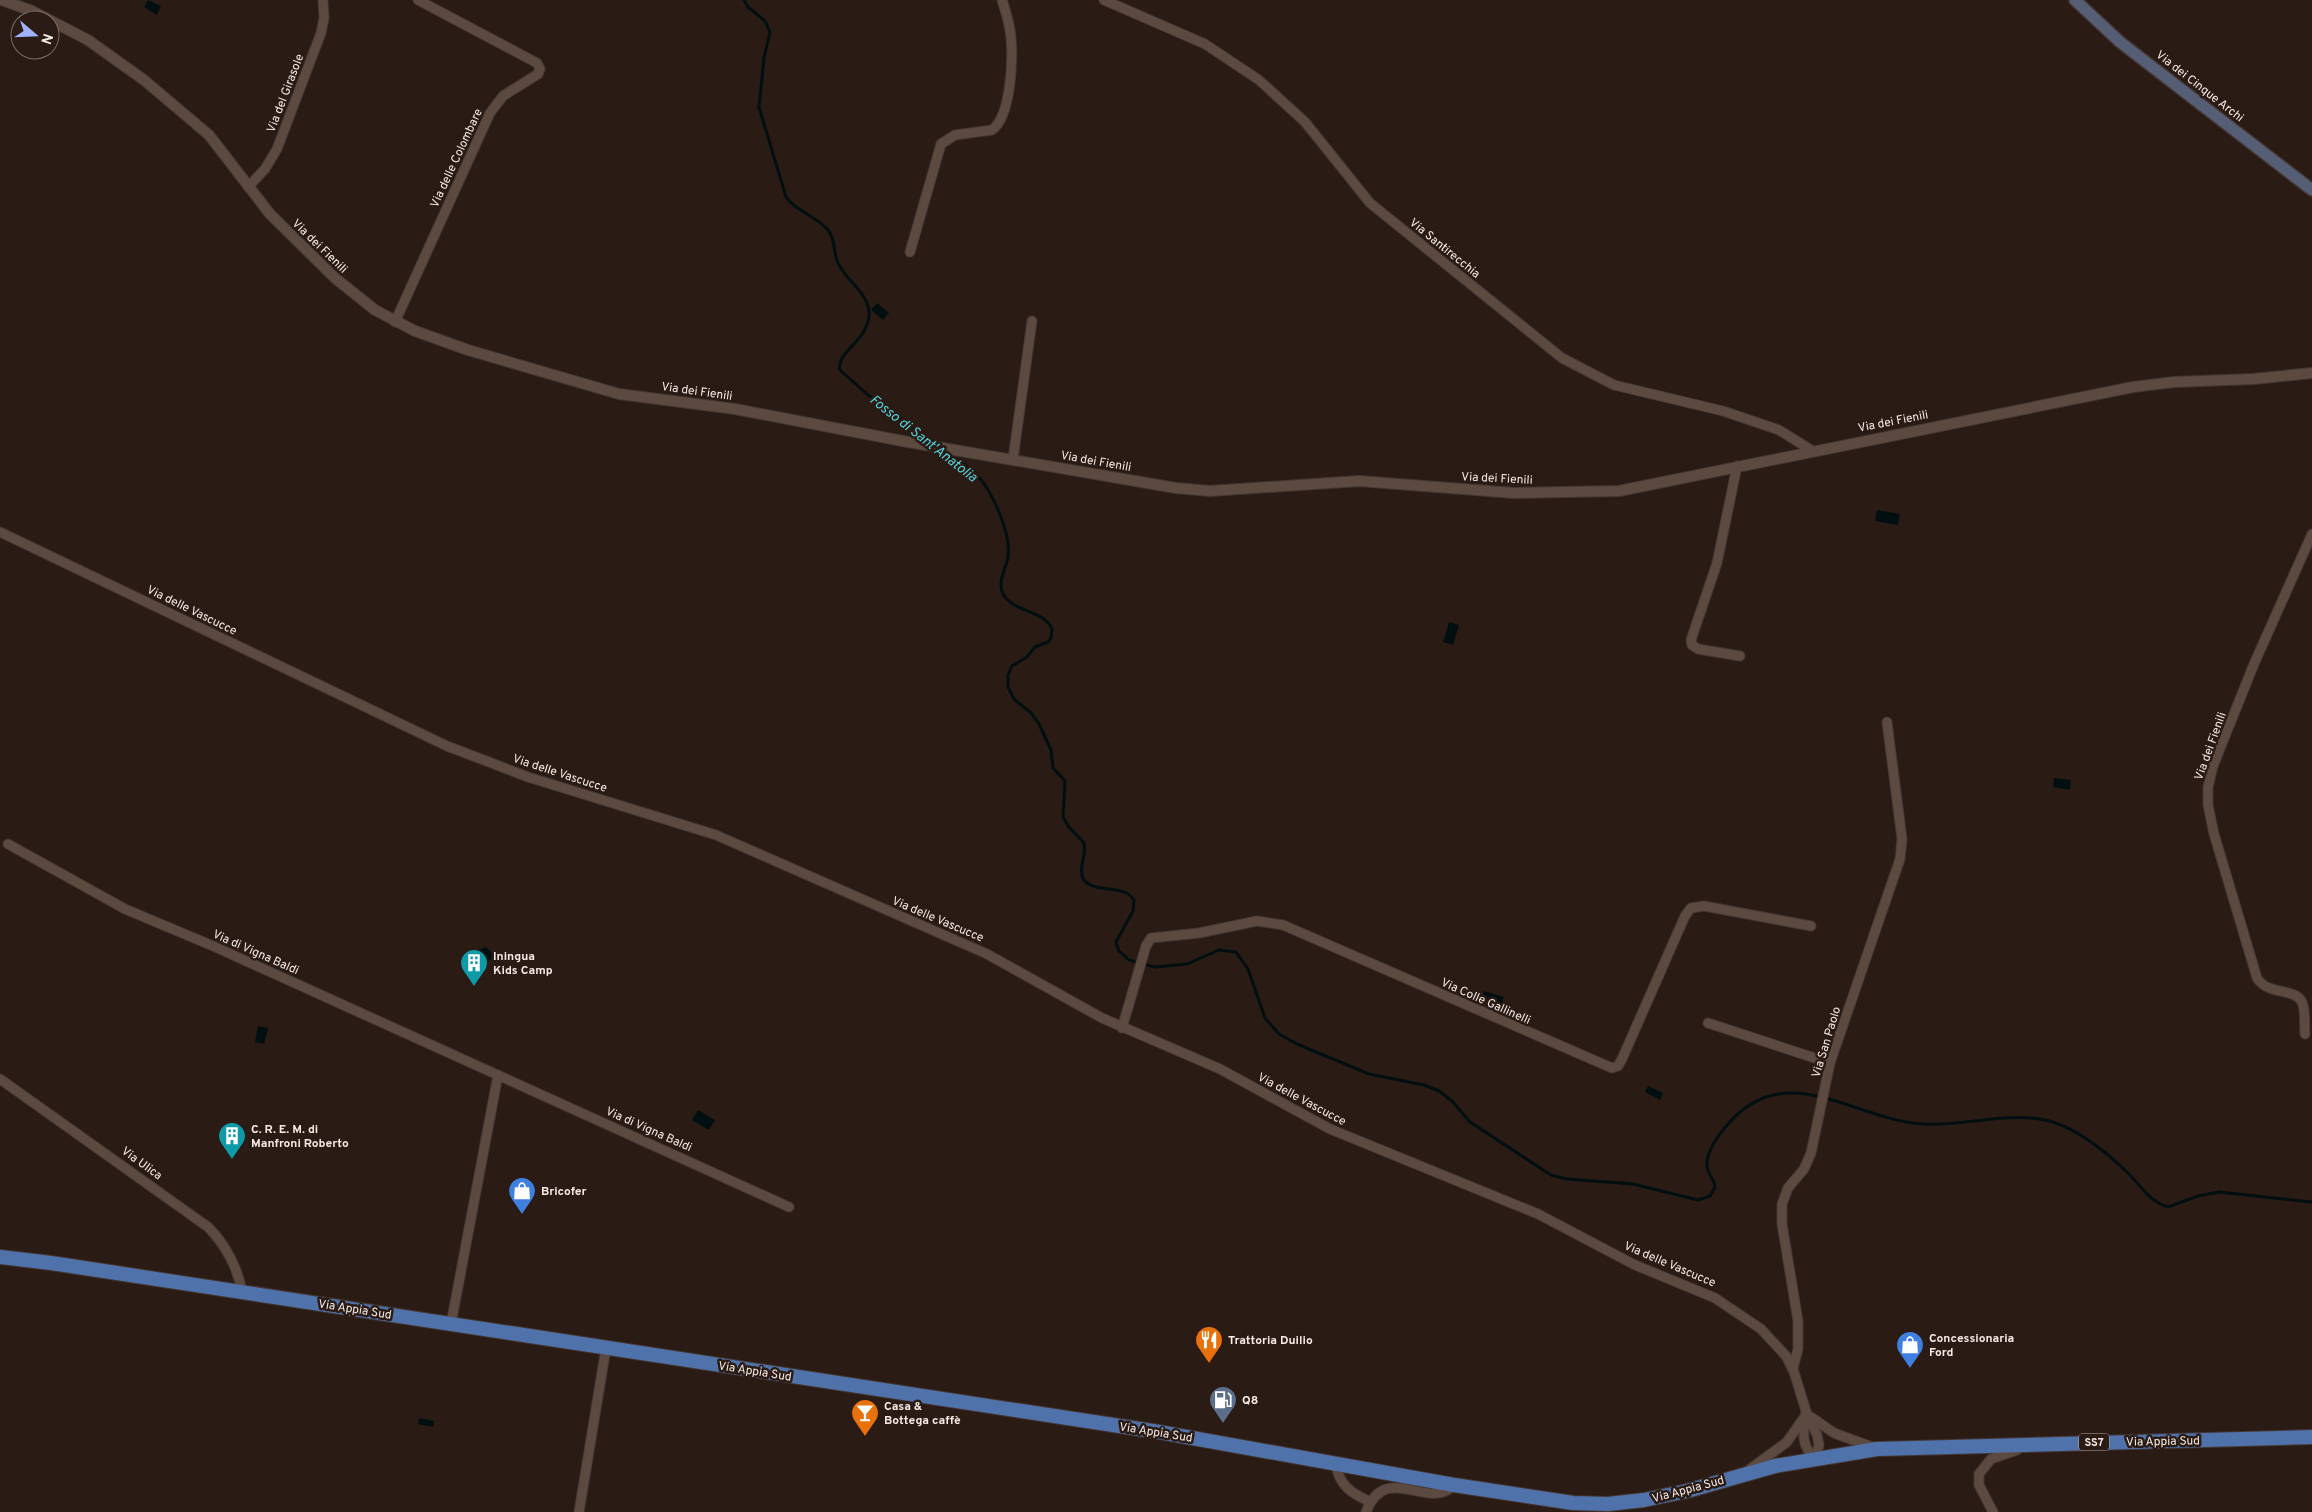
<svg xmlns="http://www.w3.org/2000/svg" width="2312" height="1512" font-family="Overpass,sans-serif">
<rect width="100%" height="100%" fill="#2a1b14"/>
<g fill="#020f11">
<path d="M148,0L161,6L157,15L144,7Z"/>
<path d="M877,303L889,313L883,320L871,310Z"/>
<path d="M1877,510L1900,514L1898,525L1875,521Z"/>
<path d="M1449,622L1459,625L1453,645L1443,642Z"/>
<path d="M2054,778L2071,780L2070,790L2053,787Z"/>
<path d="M486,947L495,956L485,963L474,952Z"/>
<path d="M1484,991L1504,997L1500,1008L1480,1001Z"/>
<path d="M258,1026L268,1028L264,1044L255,1042Z"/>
<path d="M1648,1086L1663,1093L1660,1100L1645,1092Z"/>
<path d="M698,1110L715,1120L709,1130L692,1120Z"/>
<path d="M419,1418L434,1421L433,1427L418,1424Z"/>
</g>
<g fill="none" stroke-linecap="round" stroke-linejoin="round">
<g stroke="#020f11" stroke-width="3">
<path d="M744,0L748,7L765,21L770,32L764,58L759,107L786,197C794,210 816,216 828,230C836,240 833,252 838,263C848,284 875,296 868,322C863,342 836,354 840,370L868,395L934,443"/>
<path d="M945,451C954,459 967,465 976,474C992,490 1012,535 1008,557C1006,568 997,583 1003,594C1014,613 1043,609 1052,629L1051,638L1048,642L1035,647L1027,657L1012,666L1008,675V687L1014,699L1031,713L1039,724L1051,750L1053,768L1065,781L1063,817L1069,827L1084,843C1087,856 1078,866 1083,879C1096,895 1123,883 1134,900L1133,911L1116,942L1119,951L1129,960L1155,967L1187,964L1219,950L1236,952L1248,969L1265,1018L1279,1034L1297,1044L1369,1074L1424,1085L1439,1091L1452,1101L1470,1122L1551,1175L1567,1179L1633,1184L1698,1200L1710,1196L1715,1187C1714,1178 1707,1174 1707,1166C1706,1151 1719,1134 1729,1123C1787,1057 1855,1120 1923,1124C1968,1127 2017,1107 2061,1125C2085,1135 2107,1153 2126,1171C2140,1184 2148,1201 2168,1207L2198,1196L2219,1192L2312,1202"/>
</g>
<defs>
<g id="minor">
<path d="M1104,0L1205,44L1259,80L1305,122L1370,203L1562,358L1614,385L1723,411L1779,430L1811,450"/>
<path d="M248,187L265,169L277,149L321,33L324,18L323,0"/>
<path d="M910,252L941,144L955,135L992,130C1011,116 1013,61 1011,38C1010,25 1006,12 1002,0"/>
<path d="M395,322L490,113L503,96L538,74L540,69L537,63L418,0"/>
<path d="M1013,459L1032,321"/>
<path d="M1737,466L1717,563L1691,640L1692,645L1698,649L1740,656"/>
<path d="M0,532L447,746L528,777L716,835L987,954L1102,1018L1220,1069L1330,1129L1538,1214L1635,1265L1715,1298L1761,1329L1786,1356L1794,1372L1806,1411L1817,1435L1819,1445L1816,1458C1799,1447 1804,1428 1806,1411"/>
<path d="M8,844L125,909L213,946L789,1207"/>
<path d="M1708,1023L1830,1063"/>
<path d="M1122,1028L1146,946L1151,938L1199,933L1257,921L1283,925L1612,1068L1618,1066L1622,1059L1685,916L1691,908L1704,906L1811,926"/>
<path d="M2305,1034C2304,1024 2306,1011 2302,1002C2294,987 2268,996 2257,978L2214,834L2208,805V787L2213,766L2254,664L2312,534"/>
<path d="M0,1079L208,1227C225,1244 238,1268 242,1292"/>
<path d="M451,1324L498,1075"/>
<path d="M1793,1368L1798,1349V1321L1782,1224V1204L1788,1188L1804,1169L1811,1153L1830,1063L1900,859L1902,839L1887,722"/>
<path d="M1811,1417L1834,1433L1875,1448"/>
<path d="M1336,1463C1338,1485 1352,1494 1371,1502"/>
<path d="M1750,1469L1787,1442L1803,1419"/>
<path d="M579,1512L606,1348"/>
<path d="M1366,1512C1386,1460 1429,1512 1454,1485"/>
<path d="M1993,1512L1979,1485V1474L1991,1459L2017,1450"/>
</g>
<path id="tertiary" d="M2,0L32,11L88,40L144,80L209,135L270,214L335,278L375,310L415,331L468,350L619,394L735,409L908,442L1176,488L1210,491L1359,481L1514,493L1619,491L2133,387L2174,382L2253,379L2312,373"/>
<path id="secondary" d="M2075,0L2120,42L2312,190"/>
<path id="primary" d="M0,1257L51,1263L1159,1432L1454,1485L1573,1503L1608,1504L1644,1500L1687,1491L1775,1466L1877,1449L2312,1437"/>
</defs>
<use href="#minor" stroke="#443734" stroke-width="11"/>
<use href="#tertiary" stroke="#443734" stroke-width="12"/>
<use href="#secondary" stroke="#443734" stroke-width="14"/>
<use href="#primary" stroke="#443734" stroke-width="16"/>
<use href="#minor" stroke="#5c4a41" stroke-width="9"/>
<use href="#tertiary" stroke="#5c4a41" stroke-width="10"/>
<use href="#secondary" stroke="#565e76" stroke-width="11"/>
<use href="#primary" stroke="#4f72ab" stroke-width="14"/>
</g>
<defs>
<symbol id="building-pin" viewBox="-11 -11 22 30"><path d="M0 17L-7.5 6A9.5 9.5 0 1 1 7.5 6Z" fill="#0f9aa8" stroke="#2a1b14"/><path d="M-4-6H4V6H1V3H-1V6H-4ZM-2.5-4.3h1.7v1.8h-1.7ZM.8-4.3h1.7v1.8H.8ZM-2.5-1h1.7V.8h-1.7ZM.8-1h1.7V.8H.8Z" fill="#fff"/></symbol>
<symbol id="shop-pin" viewBox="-11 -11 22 30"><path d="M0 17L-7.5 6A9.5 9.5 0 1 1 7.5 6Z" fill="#3f7fe0" stroke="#2a1b14"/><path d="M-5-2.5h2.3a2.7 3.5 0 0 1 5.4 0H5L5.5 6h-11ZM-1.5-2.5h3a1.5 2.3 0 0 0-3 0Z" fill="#fff"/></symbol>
<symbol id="restaurant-pin" viewBox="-11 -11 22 30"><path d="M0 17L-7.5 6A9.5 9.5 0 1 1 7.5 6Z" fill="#e8710a" stroke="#2a1b14"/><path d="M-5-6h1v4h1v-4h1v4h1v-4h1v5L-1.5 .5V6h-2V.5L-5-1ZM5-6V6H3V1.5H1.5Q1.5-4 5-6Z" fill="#fff"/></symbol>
<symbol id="fuel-pin" viewBox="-11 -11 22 30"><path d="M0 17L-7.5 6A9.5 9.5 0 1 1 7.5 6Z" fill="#5c6f8a" stroke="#2a1b14"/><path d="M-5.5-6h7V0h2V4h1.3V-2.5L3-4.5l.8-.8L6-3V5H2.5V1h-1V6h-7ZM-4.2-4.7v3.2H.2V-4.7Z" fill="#fff"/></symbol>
<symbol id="bar-pin" viewBox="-11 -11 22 30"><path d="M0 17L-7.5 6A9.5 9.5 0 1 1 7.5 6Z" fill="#e8710a" stroke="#2a1b14"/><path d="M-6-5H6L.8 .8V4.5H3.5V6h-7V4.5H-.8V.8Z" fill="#fff"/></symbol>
</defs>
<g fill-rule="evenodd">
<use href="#building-pin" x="458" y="947" width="32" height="43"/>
<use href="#building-pin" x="216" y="1120" width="32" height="43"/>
<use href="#shop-pin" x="506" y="1175" width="32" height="43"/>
<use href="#restaurant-pin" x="1193" y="1324" width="32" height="43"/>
<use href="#shop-pin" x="1894" y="1329" width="32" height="43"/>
<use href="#fuel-pin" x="1207" y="1384" width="32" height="43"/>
<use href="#bar-pin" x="849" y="1397" width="32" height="43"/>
</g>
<g text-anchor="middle" stroke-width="5" stroke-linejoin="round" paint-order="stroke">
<rect fill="#2a1b14" stroke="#b8aca6" stroke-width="1" x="2079" y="1433.5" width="30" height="17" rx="4"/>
<g font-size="11" font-weight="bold" fill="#f5eae5">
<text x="2094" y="1446">SS7</text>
</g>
<g font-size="12" fill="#f5eae5" stroke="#2a1b14">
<text transform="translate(2200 86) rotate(38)" y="4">Via dei Cinque Archi</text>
<text transform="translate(285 93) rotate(-69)" y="4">Via del Girasole</text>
<text transform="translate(456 158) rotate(-65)" y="4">Via delle Colombare</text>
<text transform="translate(320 246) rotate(44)" y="4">Via dei Fienili</text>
<text transform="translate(1445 248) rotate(39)" y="4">Via Santirecchia</text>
<text transform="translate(697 391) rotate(8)" y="4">Via dei Fienili</text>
<text transform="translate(1893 421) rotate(-11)" y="4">Via dei Fienili</text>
<text transform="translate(1096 461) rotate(10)" y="4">Via dei Fienili</text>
<text transform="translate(1497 478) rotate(3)" y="4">Via dei Fienili</text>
<text transform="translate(192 610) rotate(26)" y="4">Via delle Vascucce</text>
<text transform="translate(2210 746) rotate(-70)" y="4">Via dei Fienili</text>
<text transform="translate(560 773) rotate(18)" y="4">Via delle Vascucce</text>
<text transform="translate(938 919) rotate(23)" y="4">Via delle Vascucce</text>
<text transform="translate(256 952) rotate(24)" y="4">Via di Vigna Baldi</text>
<text transform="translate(1486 1001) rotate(24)" y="4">Via Colle Gallinelli</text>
<text transform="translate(1826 1042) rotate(-73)" y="4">Via San Paolo</text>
<text transform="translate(1302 1099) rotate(28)" y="4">Via delle Vascucce</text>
<text transform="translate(649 1129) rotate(24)" y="4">Via di Vigna Baldi</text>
<text transform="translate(142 1163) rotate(36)" y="4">Via Ulica</text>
<text transform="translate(1670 1264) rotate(23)" y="4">Via delle Vascucce</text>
<text transform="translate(355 1309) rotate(9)" y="4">Via Appia Sud</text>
<text transform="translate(755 1371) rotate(9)" y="4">Via Appia Sud</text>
<text transform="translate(1156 1432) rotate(9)" y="4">Via Appia Sud</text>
<text transform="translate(2163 1441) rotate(-1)" y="4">Via Appia Sud</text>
<text transform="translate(1688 1489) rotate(-15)" y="4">Via Appia Sud</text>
</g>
<g font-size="12" font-weight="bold" fill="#f5eae5" stroke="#2a1b14" text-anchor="start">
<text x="493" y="960">Iningua<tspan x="493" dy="14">Kids Camp</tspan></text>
<text x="251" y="1133">C. R. E. M. di<tspan x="251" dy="14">Manfroni Roberto</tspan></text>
<text x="541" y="1195">Bricofer</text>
<text x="1929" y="1342">Concessionaria<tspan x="1929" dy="14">Ford</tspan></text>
<text x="1228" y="1344">Trattoria Duilio</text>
<text x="1242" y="1404">Q8</text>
<text x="884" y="1410">Casa &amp;<tspan x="884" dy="14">Bottega caffè</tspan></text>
</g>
<g font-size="14" font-style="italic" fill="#55d4e0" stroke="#2a1b14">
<text transform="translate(924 438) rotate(38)" y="5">Fosso di Sant'Anatolia</text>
</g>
</g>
<g transform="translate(35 35) rotate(109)"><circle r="24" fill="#2a1b14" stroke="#7b6e68"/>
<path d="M0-4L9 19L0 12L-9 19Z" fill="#a1b2fd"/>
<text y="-8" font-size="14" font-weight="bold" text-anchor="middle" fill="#f5eae5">N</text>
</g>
</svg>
